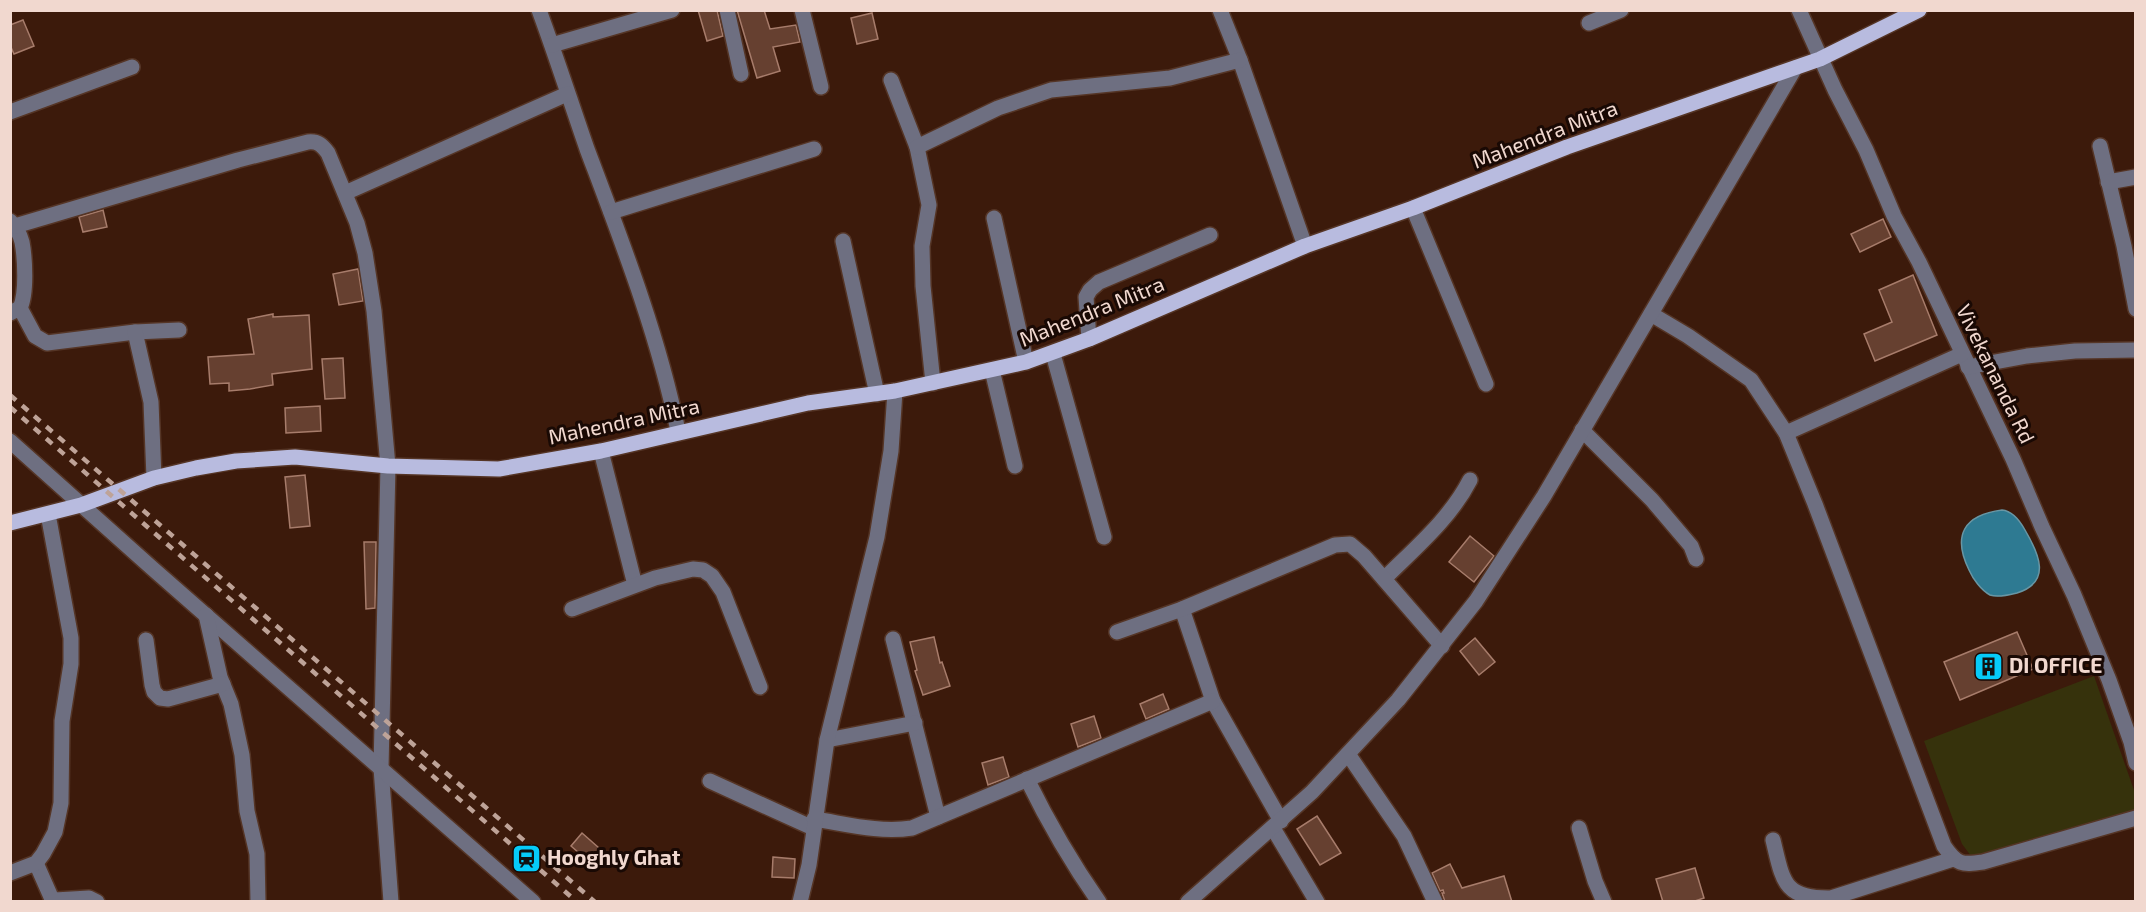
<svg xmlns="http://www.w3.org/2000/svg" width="2146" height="912" font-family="'Exo 2',sans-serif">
<rect width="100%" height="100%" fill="#3c1a0b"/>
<path fill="#36320c" d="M2094,676L2135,793V815L1984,860L1971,856L1962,844L1924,741Z"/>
<path fill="#2e7a92" stroke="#6896a4" stroke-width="1.5" d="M2002,510C2013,511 2020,521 2025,530C2039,554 2052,582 2017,593C2009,595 1998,598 1990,595C1981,590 1973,579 1969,570C1952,535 1964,515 2002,510Z"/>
<g fill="#664030" stroke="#a77c6b" stroke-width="1.5">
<path d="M698,10H717L723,36L707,41Z"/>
<path d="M737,10H764L770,29L796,25L800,42L773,47L780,71L757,78Z"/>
<path d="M872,13L878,39L857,44L851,18Z"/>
<path d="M23,20L34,46L14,54L10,45V25Z"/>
<path d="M103,210L107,227L83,232L79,217Z"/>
<path d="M1883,219L1891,237L1860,252L1851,234Z"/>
<path d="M358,269L363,301L339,305L333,274Z"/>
<path d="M1913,275L1937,335L1875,361L1864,334L1892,322L1879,290Z"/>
<path d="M273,314V317L309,315L312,369L272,374L273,385L250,389L229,391V383L210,384L208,357L254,354L248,319Z"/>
<path d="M343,358L345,398L325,399L322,359Z"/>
<path d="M320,406L321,431L286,433L285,408Z"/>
<path d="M305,475L310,526L290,528L285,477Z"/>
<path d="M1470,536L1494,556L1474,582L1449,562Z"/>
<path d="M364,542H376L375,608L366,609Z"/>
<path d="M2017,632L2033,669L1960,700L1944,662Z"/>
<path d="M934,637L940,663L942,662L950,686L923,695L915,671L917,670L910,642Z"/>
<path d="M1475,638L1495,662L1479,675L1460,651Z"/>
<path d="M1163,694L1169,709L1146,719L1140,704Z"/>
<path d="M1094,716L1101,738L1078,747L1071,724Z"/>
<path d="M1003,757L1009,777L988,785L982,763Z"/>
<path d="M1317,816L1341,853L1320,865L1297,829Z"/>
<path d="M582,833L607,855L596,868L571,846Z"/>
<path d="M773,857L795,859L794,878L772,877Z"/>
<path d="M1450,864L1462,888L1504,876L1512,902H1445L1442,893H1444L1443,890L1440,891L1432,873Z"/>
<path d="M1695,868L1704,898L1692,902H1663L1656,879Z"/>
</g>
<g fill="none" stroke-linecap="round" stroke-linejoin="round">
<defs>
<g id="minor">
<path d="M539,10C556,56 571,103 587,149C622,242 658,334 678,431"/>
<path d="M727,10L741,74"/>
<path d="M802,10L821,87"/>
<path d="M1220,10L1240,60L1305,246"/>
<path d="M1799,10L1835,90L1866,150L1894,216L1919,262L2013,459L2042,527L2074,595L2109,680L2131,742L2136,763"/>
<path d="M1589,23L1621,10"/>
<path d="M552,45L672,10"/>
<path d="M891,80L917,147L929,205L922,246L923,286L933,383"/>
<path d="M10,112L132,67"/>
<path d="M2100,146L2124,246L2136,309"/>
<path d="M917,147L998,108L1051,90L1170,78L1240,60"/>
<path d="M2108,182L2136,177"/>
<path d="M345,193L567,94"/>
<path d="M1413,208L1486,384"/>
<path d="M611,212L814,149"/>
<path d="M994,218L1026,362"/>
<path d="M10,221C16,227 20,234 22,242C25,258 27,294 20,308L10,313"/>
<path d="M15,226L238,160L308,142C318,141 322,145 328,153L357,223L365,253L374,311L388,466L381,768L391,902"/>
<path d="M843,241L877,394"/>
<path d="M20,308L35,336L47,343L135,332L179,330"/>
<path d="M1651,314L1688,336L1751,380L1786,433L1815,504L1944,846C1957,865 1962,865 1983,862L2136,818"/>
<path d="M135,332L151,402L154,478"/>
<path d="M1089,339L1086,297L1090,290L1099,282L1210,235"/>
<path d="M1053,354L1104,537"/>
<path d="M1968,367L2027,356L2075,351L2136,350"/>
<path d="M992,370L1015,466"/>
<path d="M1582,430L1652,500L1691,546L1696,559"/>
<path d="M1786,433L1962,354"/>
<path d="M10,441L152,568L533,902"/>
<path d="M601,451L635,585"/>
<path d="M1384,579C1415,548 1450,519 1470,480"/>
<path d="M572,609L655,578L693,569L703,570L712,576L723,592L760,687"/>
<path d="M1182,609L1213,701L1281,821"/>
<path d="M206,615L220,677L231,704L242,755L247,811L257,854L258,902"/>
<path d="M1117,632L1182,609L1335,545L1350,544L1364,556L1442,646"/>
<path d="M893,639L938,817"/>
<path d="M146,640L152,685L154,692L160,698L168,699L223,684"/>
<path d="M827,740L915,723"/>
<path d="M1348,754L1404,836L1435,902"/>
<path d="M1027,779C1048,822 1071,862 1099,902"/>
<path d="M710,781L813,828"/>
<path d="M814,819C847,824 879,833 912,828L1213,701"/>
<path d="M1273,828L1317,902"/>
<path d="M1579,828L1595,881L1604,902"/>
<path d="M1773,840C1783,881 1783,899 1831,898L1953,859"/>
<path d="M36,863L51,897L55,900L89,898L97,902"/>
<path d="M10,873L36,863L43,854L55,832L61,803L62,721L71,664V638L48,514"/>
<path d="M800,902L809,865L827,740L877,537L891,451L895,391"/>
<path d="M1188,902L1312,792L1398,700L1476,601L1544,496L1795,68"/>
</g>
<path id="major" d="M10,523L81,505L154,478L196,468L236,461L295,457L388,466L499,469L601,451L808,403L895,391L1026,362L1089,339L1305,246L1413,208L1567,147L1820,59L1919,10"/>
</defs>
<use href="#minor" stroke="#553526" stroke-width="18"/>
<use href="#major" stroke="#553526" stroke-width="18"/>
<use href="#minor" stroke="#6e6f81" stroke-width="15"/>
<use href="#major" stroke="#b8bbdf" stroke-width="15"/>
<g stroke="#bea398" stroke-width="4.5" stroke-dasharray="8 8" stroke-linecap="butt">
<path d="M10,395L595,902"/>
<path d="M10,407L577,902"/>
</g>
</g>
<defs>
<symbol id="building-square" viewBox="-11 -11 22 22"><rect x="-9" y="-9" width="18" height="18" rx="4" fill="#06cbf9" stroke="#190904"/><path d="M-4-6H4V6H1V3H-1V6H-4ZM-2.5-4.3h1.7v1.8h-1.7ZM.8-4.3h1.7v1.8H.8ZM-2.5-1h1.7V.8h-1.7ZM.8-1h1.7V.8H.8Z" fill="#111"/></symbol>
<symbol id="station-square" viewBox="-11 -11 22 22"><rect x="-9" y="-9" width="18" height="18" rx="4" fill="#06cbf9" stroke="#190904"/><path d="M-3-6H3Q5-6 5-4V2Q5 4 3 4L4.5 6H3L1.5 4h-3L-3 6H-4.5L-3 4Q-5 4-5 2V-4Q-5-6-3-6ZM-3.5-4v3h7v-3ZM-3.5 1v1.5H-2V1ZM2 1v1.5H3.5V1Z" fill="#111"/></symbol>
</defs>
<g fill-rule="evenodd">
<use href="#building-square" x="1972" y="650" width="33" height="33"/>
<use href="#station-square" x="510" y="842" width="33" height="33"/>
</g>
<g text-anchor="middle" stroke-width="6" stroke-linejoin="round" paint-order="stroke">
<g font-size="21" fill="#f1d8cf" stroke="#190904">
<text transform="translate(1545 135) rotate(-21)" y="7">Mahendra Mitra</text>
<text transform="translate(1092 312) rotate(-22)" y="7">Mahendra Mitra</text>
<text transform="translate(1995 374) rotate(64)" y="7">Vivekananda Rd</text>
<text transform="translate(624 422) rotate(-12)" y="7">Mahendra Mitra</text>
</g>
<g font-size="21" font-weight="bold" fill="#f1d8cf" stroke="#190904" text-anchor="start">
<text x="2009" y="673">DI OFFICE</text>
<text x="547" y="865">Hooghly Ghat</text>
</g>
</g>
<rect width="2146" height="912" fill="none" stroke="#f1d8cf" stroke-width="24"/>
</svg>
